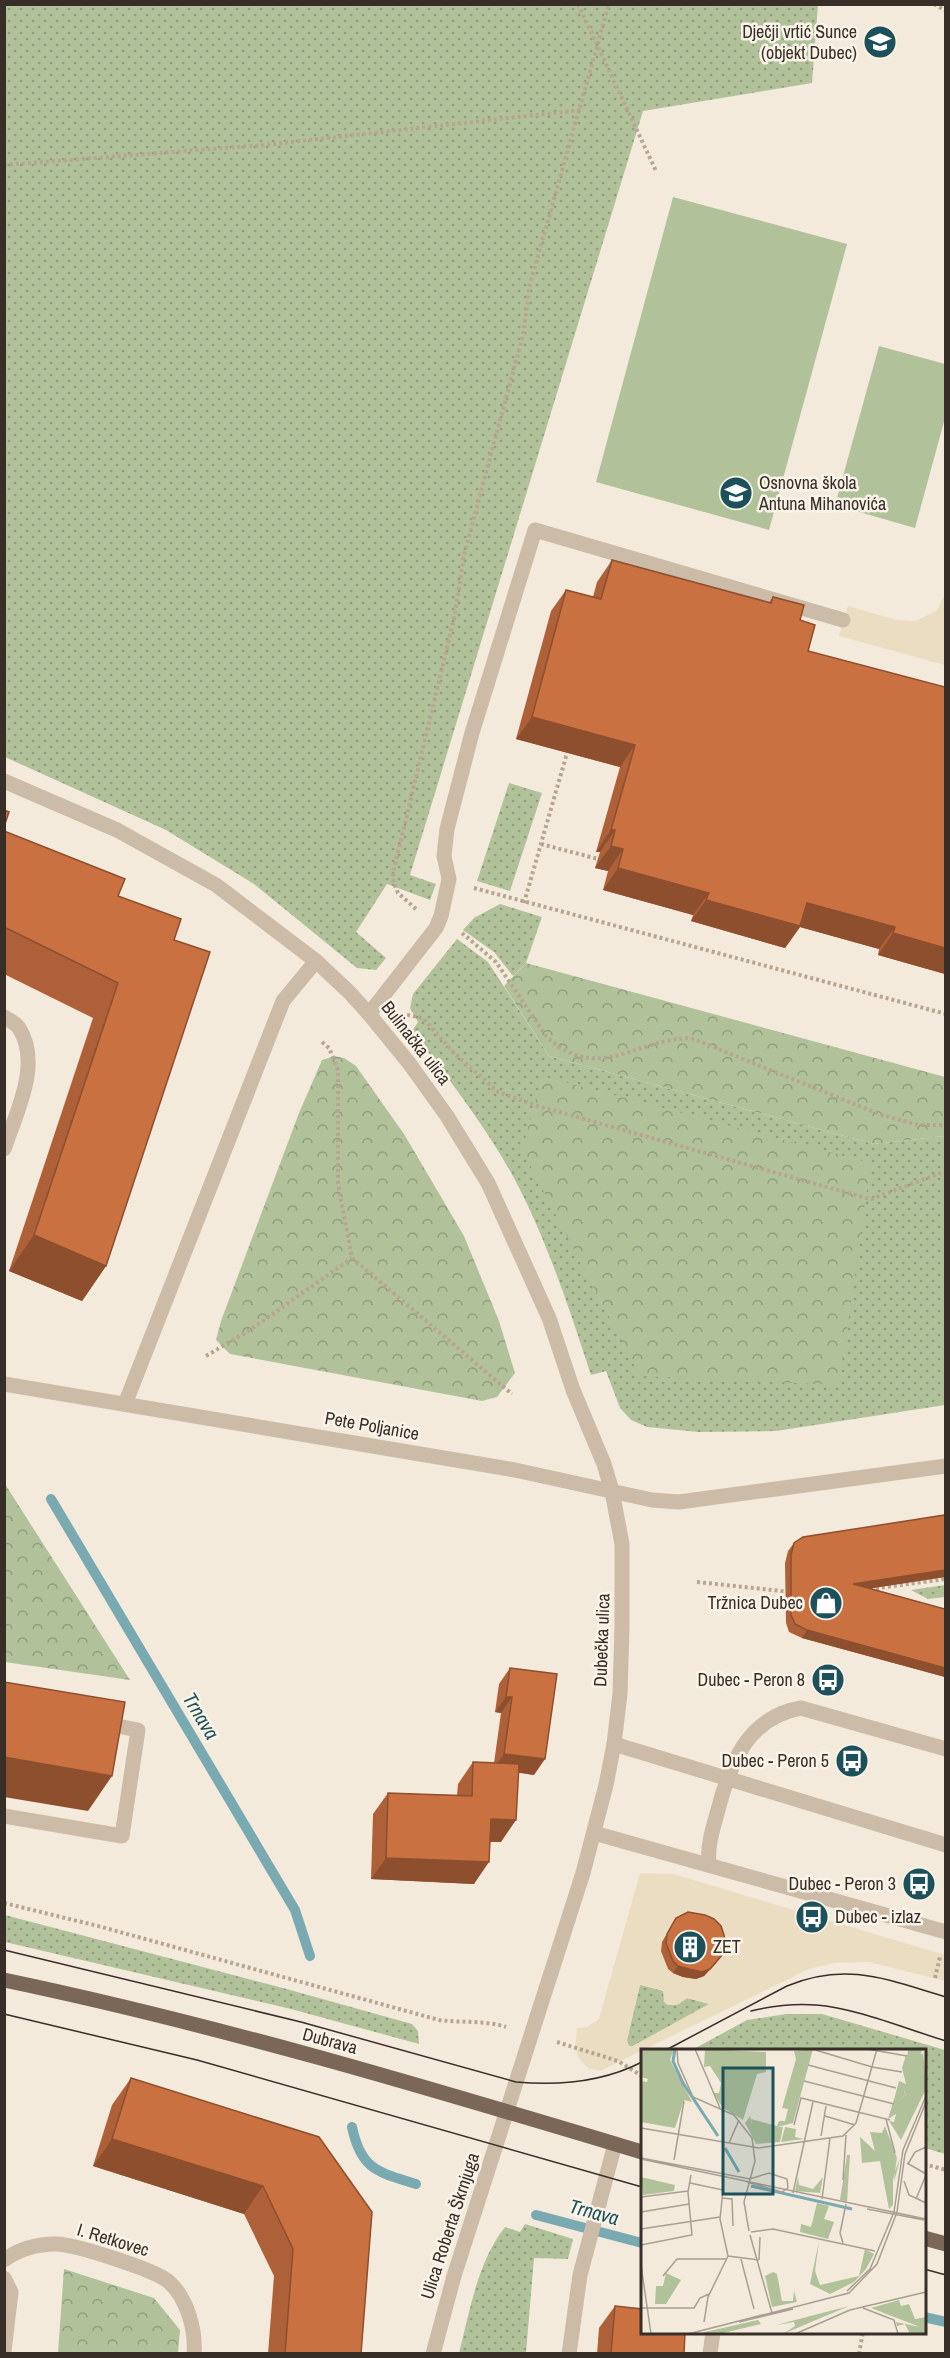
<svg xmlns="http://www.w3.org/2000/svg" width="950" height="2358" font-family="'Archivo Narrow',sans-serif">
<defs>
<pattern id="grass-dots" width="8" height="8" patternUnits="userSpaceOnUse" patternTransform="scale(1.5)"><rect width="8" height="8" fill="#b1c29b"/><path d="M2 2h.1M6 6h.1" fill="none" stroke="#919e7e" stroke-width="1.8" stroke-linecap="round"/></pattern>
<pattern id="park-crowns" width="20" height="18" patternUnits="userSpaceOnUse" patternTransform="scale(1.5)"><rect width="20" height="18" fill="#b1c29b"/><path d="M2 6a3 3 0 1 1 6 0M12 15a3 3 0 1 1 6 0" fill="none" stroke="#919e7e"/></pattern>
</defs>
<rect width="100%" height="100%" fill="#f3eadb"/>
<g fill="url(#grass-dots)">
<path d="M5,4L818,5L812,83L643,111L410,875L436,884L430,900L387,884L356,932L386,958L376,970L357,968L254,884L166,830L5,757Z"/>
<path d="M509,783L542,793L510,891L477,881Z"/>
<path d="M500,904L542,917L526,963L513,976L494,952L463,930L474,918Z"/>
<path d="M457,939L488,962L549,1056L874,1144L945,1136V1405L776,1431L699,1432L647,1427L631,1420L620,1408L606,1371L591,1375C569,1308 547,1240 514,1178C485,1125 448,1078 412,1031L418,1022L410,1008L413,994Z"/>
<path d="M945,1585V1597L928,1599L911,1590Z"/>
<path d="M5,1915L283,1988L412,2024L418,2031L419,2044L291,2009L5,1942Z"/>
<path d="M640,1984L664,1991L677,2005L687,1998L710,2004L633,2046H628L627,2040Z"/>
<path d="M786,2014H822L945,2050V2154L925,2148L924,2050H692L747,2020Z"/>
<path d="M525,2224L573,2239L568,2259L534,2258L526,2353H459C470,2311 477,2263 505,2227L520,2232Z"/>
</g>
<g fill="url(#park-crowns)">
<path d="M526,963L945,1077V1136L874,1144L549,1056L504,986Z"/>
<path d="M335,1056L344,1058L356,1066L404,1134L464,1236L499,1321L515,1373L497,1397L482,1401L230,1354L216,1340L221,1321L299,1113L322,1060Z"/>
<path d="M542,1076L871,1163L839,1385L640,1376L522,1150Z"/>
<path d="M4,1484H5L130,1680L5,1662Z"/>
<path d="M64,2269L154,2298L180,2330L178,2353H58Z"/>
</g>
<g fill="#b1c29b">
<path d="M673,197L847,244L769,530L596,482Z"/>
<path d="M879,346L945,364V418L915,528L835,505Z"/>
</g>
<g fill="#ebddc2" fill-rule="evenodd">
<path d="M945,595V665L839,636L848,606L896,620L916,621L937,610Z"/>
<path d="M640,1873L673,1874L945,1955V1981L869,1962L834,1963L809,1969L600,2071L588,2068L579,2059L575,2047L577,2028L587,2027L599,2019ZM671,1926L716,1963L704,1976L696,1979L683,1977L673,1973L668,1969L661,1951L662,1942ZM640,1985L663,1991L664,2002L668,2005H677L687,1998L709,2004L633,2046H629L627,2040Z"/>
</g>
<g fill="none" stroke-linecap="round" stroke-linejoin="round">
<g stroke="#79a9b1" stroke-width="10">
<path d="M51,1499L295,1910L310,1956"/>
<path d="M352,2127C361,2170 378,2172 416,2184"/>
<path d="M536,2215L642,2243"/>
<path d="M924,2317L946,2322"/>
</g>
<g stroke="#b7a591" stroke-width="4" stroke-dasharray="3 3" stroke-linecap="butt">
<path d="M578,4L656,171"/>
<path d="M934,4L946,11"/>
<path d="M4,165L264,145L581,110"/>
<path d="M541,844L598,859"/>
<path d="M474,888L946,1014"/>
<path d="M524,903L567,753"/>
<path d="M416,909L398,893L392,878L455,614L464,555L523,335L530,284L609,4"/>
<path d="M462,933L496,962L546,1036C598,1085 636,1038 691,1038L879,1114L918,1125H946"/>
<path d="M407,1015L423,1018L454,1053L498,1092L534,1105L866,1198L872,1199L946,1171"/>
<path d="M322,1042L329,1048L338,1070V1184L352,1258L512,1394"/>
<path d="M206,1356L250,1330L352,1258"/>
<path d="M697,1582L791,1592"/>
<path d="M870,1589L946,1579"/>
<path d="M4,1903L98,1926L439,2020C461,2023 485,2020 506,2027"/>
<path d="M935,1978L940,1957"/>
<path d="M557,2042L618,2061L642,2076"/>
<path d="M924,2164L946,2170"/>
<path d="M859,2354L863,2332"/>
</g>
<g stroke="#cbbba7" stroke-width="15">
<path d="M4,781L117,830L216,885L316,961L350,993L369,1014L409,1063L447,1116L488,1183L549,1318L573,1390L604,1464L612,1491L622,1544V1627L620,1694L614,1744L606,1785L583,1873L454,2276L433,2354"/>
<path d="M369,1014L436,928L441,916L449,879L444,856L447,829L472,733L535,530L843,620"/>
<path d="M4,1017C9,1020 16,1023 19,1028C42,1064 16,1113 4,1149"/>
<path d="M4,1384L515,1470L652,1500L679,1502L946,1466"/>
<path d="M125,1404L283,1001L316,961"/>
<path d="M614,1744L946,1845"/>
<path d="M4,1816L122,1836L138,1730L102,1723"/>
<path d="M594,1833L946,1932"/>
<path d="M709,1865C707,1845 713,1828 718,1810C730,1763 748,1717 801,1708L946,1749"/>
<path d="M4,2260C19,2249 38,2244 56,2244C74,2244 156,2270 169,2282C187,2298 196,2330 194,2354"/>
<path d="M4,2278L11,2292L4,2351"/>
<path d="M569,2354L580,2275L615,2144"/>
<path d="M710,2354L713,2332"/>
</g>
<g stroke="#7a6758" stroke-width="15">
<path d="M4,1980C220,2025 432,2089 642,2152"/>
<path d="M924,2238L946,2244"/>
</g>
<g stroke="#372e28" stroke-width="1.5">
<path d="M4,1950L301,2022L516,2082C560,2086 603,2082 642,2062"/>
<path d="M751,2011C772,2006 793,2003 816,2005C856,2008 906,2029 946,2041"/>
<path d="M4,2014L197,2060L642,2187"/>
<path d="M666,2050L787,1986C847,1961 888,1980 946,1997"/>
<path d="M924,2269L946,2275"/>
</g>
</g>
<g fill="#ae6139">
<path d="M612,560L769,603L773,597L800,620L808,651L945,687V974L878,955L879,949L800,927L785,948L691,921L693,915L603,890L608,871L595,868L600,852H596L620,767L516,739L551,611L566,590L593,597L597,582Z"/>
<path d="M4,831L118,896L174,940L106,1266L82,1301L9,1271L93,1018L4,974Z"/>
<path d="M794,1543L945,1577L870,1588L945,1609V1677L802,1638L789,1632L786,1623L785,1563L788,1551Z"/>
<path d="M510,1668L534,1775L518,1772L501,1842H490L474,1884L371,1879L373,1814L388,1793L457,1795L458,1784L473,1762L494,1763L501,1713L495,1712L499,1684Z"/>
<path d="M676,1918L716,1963L704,1976L696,1979L683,1977L673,1973L668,1969L661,1951L662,1942Z"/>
<path d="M131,2078L319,2137L361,2354H268L274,2276L244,2214L93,2166L112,2105Z"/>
<path d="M615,2306L684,2354H597L599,2328Z"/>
</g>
<g fill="#8d4f2e">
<path d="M532,717L635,745L620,767L516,739Z"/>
<path d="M611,830H615L600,852H596Z"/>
<path d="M611,846L623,849L608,871L595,868Z"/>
<path d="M618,868L709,893L693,915L603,890Z"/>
<path d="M706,900L807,903L895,927L879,949L800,927L785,948L691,921Z"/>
<path d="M893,933L945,948V974L878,955Z"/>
<path d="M34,1235L106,1266L82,1301L9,1271Z"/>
<path d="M945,1570V1577L848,1592L853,1584Z"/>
<path d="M807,1630L945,1668V1677L802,1638Z"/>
<path d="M506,1697H512L501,1713L495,1712Z"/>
<path d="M504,1754L545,1759L534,1775L493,1769Z"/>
<path d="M4,1757L112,1776L88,1811L4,1797Z"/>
<path d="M491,1819L516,1820L501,1842L476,1841Z"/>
<path d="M386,1858L489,1862L474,1884L371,1879Z"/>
<path d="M722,1955L716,1963L704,1976L696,1979L683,1977L673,1973L678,1966Z"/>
<path d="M112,2139L263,2186L244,2214L93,2166Z"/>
</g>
<g fill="#ca7142" stroke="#8d4f2e" stroke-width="1.5">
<path d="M612,560L771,603L773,597L804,605L800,620L815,625L808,651L945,687V948L893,933L895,927L807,903L800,926L706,900L709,893L618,868L623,849L611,846L615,830H611L635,745L532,717L566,590L601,599Z"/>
<path d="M4,810L9,812L4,827Z"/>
<path d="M4,831L125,879L118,896L181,919L174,940L210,952L106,1266L34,1235L118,983L4,927Z"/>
<path d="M945,1515V1570L853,1584L945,1609V1668L807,1630L795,1624L791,1615V1555L794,1543L803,1537Z"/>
<path d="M510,1668L557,1674L545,1759L504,1754L512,1697H506Z"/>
<path d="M4,1682L125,1702L112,1776L4,1757Z"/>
<path d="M473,1762L519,1764L516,1820L491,1819L489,1862L386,1858L388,1793L472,1796Z"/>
<path d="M688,1912L705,1915L714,1919L721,1926L724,1935L725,1946L722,1955L710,1969L702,1972L689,1969L678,1966L673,1961L666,1943L667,1934L676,1918Z"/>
<path d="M131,2078L319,2137L372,2212L361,2354H285L293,2249L263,2186L112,2139Z"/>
<path d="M615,2306L642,2309V2332H685L684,2354H611Z"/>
</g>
<defs>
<symbol id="school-disc" viewBox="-11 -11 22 22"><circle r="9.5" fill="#1c505b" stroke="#faf4e8"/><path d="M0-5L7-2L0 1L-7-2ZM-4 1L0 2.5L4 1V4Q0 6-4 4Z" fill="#fff"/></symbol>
<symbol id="shop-disc" viewBox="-11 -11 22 22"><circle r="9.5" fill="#1c505b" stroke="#faf4e8"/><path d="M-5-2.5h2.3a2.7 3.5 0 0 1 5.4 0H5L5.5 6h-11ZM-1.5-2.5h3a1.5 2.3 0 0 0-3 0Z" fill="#fff"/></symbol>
<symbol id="bus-disc" viewBox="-11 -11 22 22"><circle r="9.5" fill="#1c505b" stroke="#faf4e8"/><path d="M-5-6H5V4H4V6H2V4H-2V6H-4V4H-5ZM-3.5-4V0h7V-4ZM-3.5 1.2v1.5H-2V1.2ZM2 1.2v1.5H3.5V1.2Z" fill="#fff"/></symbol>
<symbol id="building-disc" viewBox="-11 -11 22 22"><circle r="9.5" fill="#1c505b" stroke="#faf4e8"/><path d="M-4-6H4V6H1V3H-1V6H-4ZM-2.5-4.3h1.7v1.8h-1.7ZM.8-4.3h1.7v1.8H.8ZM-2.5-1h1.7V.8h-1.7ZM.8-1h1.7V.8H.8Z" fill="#fff"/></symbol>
</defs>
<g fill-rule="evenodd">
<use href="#school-disc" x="861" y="23" width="38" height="38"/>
<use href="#school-disc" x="717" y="474" width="38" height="38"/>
<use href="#shop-disc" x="807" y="1584" width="38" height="38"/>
<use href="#bus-disc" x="809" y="1661" width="38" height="38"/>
<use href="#bus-disc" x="833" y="1742" width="38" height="38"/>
<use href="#bus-disc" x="900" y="1865" width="38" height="38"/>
<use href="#bus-disc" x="793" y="1898" width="38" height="38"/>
<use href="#building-disc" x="671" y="1928" width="38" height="38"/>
</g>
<g text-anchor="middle" stroke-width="5" stroke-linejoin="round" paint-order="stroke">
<g font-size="18" fill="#372e28" stroke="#faf4e8" text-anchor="end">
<text x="857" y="38">Dječji vrtić Sunce<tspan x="857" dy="21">(objekt Dubec)</tspan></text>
<text x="759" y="489" text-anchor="start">Osnovna škola<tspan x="759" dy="21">Antuna Mihanovića</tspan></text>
<text x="803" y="1609">Tržnica Dubec</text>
<text x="805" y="1686">Dubec - Peron 8</text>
<text x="829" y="1767">Dubec - Peron 5</text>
<text x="896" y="1890">Dubec - Peron 3</text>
<text x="835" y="1923" text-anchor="start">Dubec - izlaz</text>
<text x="713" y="1953" text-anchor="start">ZET</text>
</g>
<g font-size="18" fill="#372e28" stroke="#faf4e8">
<text transform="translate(416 1043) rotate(52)" y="6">Bulinačka ulica</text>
<text transform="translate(372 1426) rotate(10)" y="6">Pete Poljanice</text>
<text transform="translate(602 1640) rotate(-88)" y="6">Dubečka ulica</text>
<text transform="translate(330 2041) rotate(15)" y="6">Dubrava</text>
<text transform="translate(450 2226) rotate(-72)" y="6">Ulica Roberta Škrnjuga</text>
<text transform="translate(113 2240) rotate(17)" y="6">I. Retkovec</text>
</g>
<g font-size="20" font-style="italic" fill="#1c505b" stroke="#faf4e8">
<text transform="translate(201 1716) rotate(59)" y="7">Trnava</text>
<text transform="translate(594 2212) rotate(15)" y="7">Trnava</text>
</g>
</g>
<g transform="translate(641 2049)">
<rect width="285" height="285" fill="#f3eadb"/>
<path d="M0,0H33L29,11L51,53L43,51L34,79L0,73V32L6,33L7,30L0,28ZM64,0L125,3V23L116,25L102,71L82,59L72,44H78L80,34L69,17L63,18ZM282,0L285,40L260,91L248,72L253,73L259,50L265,46L263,42L261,47H254L258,32L265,35L261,19L265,6L282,5ZM109,67L111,75L142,78L139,93L115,95L104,74ZM244,77L256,109L254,122L259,109L253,134L254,124L252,131V156L248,160L239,112L221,114L219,88L234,102L229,83L241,84ZM144,78L155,80L154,88L163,90L140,93ZM206,106H209L206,153L199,151ZM157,128L158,136L172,140L182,128L179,144L154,142ZM176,154L188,157L183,170L193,173L187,190L159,183L160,175L170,178ZM178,192L174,222L179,236L218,227L224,200L233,205L225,220L213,233L189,245L169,235ZM132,223L136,225L141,252H152L153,242L156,253L131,258L124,227ZM25,224L40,231L25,255H14L15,237H22ZM258,251L260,257L268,255L274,270L285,268V285H269L264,275L256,277L255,273L279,278L230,259ZM208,257L142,285L154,277L153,273L135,276ZM117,271L120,275L78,285H55Z" fill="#b1c29b"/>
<path d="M267,0H282L270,25L265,22ZM262,41L265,46L259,50L267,68L261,70L255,65L247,70L254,47H261Z" fill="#b1c29b"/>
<path d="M172,0L152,74L128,80L111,75L110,70L136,77L138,72H144L147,60L141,59L155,10L153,2ZM111,76L128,81L126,93L116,92ZM0,128L34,136L33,142L2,146Z" fill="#b1c29b"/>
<path fill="none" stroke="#79a9b1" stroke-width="3" d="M34,0L32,12L42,34L77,87M84,99L98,123M110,137L211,160"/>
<path fill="none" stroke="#a89f93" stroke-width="1.5" d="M36,0L37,14L52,48L93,66L111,89L114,112L103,153L108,182M54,0L79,59M171,0L231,18L261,23M226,0L266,7M167,16L255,39M163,32L253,55M184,67L214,76M245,70L254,104M153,76L160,49L249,71M0,79L118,99L202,87L215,74L236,0M180,87L185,57M88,94L98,71M0,109L109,130L128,124L146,130L147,139M0,110L285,170M33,111L43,52M266,114L285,125M267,115L274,103L285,98M202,131L205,86M263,132L268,146L285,154M106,133L141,143L147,139M49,134L82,141L79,170L87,207L67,248L63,273M152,144L172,53M0,148L47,142M81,149L91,150L92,177M181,150L189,89M275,150L285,126M226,160L283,171M0,163L48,155M253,163L262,101L285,47M256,163L264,105L285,53M0,180L79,168M110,183L132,180L234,202M109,186L131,264M202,194L199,184L205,155M0,196L51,186L47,143L50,126M87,207L118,211M100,210L113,260M118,211L119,188M0,216L10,285M22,227L36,210H86M206,242L229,220L253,163M0,259H53L59,249L68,245M222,259L253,271L257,285M98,273L152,260M47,285L208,244L236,215L256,163M154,285L209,261L285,243"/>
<path fill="#1c505b" fill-opacity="0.15" stroke="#1c505b" stroke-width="3" d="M82,19H132V145H82Z"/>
<rect width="285" height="285" fill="none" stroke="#372e28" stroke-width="3"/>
</g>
<rect width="950" height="2358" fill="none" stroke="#372e28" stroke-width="12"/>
</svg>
